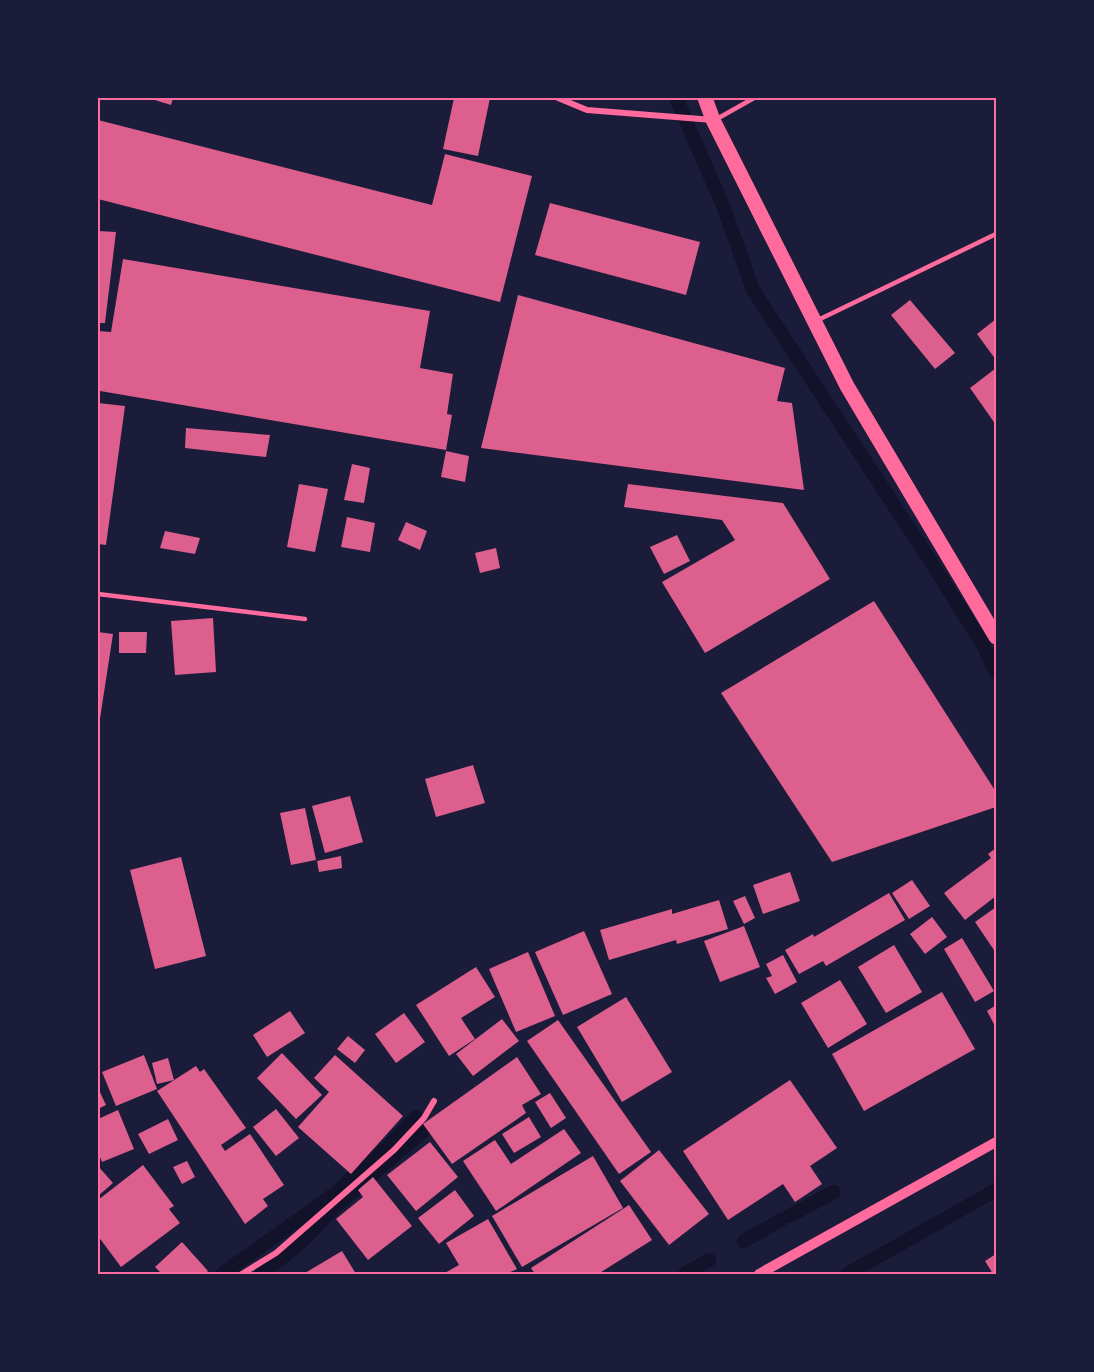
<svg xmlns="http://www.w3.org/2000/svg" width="1094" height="1372" font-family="Arial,sans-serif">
<rect width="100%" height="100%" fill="#1b1b3a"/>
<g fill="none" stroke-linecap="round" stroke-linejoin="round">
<g stroke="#12122b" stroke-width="14">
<path d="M676,98L724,208L753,290L933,565L983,645L996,672"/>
<path d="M789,1216L834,1192"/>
<path d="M744,1241L781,1220"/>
<path d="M222,1274L340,1190L361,1167L385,1150L416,1117"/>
<path d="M261,1274L298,1245L337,1205L423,1131"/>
<path d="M685,1274L709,1260"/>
<path d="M847,1274L996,1190"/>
</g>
</g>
<g fill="#dd5f8e">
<path d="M148,98H173L171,105Z"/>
<path d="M454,98H490L478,156L443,149Z"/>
<path d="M98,120L432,205L445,154L532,176L500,302L98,199Z"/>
<path d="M550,203L700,242L686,295L535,255Z"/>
<path d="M98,231L116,232L105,323H98Z"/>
<path d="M123,259L430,311L420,368L453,374L447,414L452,415L446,450L100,391L98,389V331L111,332Z"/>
<path d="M518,295L785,368L777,401L792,403L804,490L481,448Z"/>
<path d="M910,300L955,353L935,369L891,315Z"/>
<path d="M996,319V360L977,334Z"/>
<path d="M996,368V425L970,388Z"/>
<path d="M98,403L125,406L106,545L98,544Z"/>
<path d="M186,428L270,435L266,457L185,448Z"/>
<path d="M446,451L469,456L465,482L441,477Z"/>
<path d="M352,464L370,468L364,503L344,500Z"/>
<path d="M299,484L328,489L315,552L287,547Z"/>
<path d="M628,484L783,503L830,579L705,653L662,582L735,540L722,520L624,507Z"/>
<path d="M347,517L375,523L370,552L341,547Z"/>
<path d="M406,522L427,531L420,550L398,540Z"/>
<path d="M165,531L200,538L195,554L160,548Z"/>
<path d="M677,535L690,561L664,574L650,547Z"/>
<path d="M496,548L500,568L480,573L475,553Z"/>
<path d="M874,601L996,792V807L832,862L721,693Z"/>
<path d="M213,618L216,672L175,675L171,621Z"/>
<path d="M98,632L113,634L99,725H98Z"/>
<path d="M119,632H147L146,653H119Z"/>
<path d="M473,765L485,803L436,817L425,779Z"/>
<path d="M350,796L363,842L325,853L312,806Z"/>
<path d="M305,808L316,860L291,865L280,813Z"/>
<path d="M996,848V896L965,920L944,893L991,858L988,854Z"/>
<path d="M341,856L342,868L319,872L317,861Z"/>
<path d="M181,857L206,956L155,969L130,870Z"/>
<path d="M790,872L800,901L763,914L753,885Z"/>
<path d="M912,880L930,906L909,919L892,893Z"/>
<path d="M889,893L905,920L826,966L823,961L799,974L785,950L813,934L814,937Z"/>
<path d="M745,896L755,918L744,924L733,901Z"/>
<path d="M719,900L728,929L677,944L676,940L609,960L600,930L672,909V914Z"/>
<path d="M996,907V953L975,922Z"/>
<path d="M932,917L947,937L925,954L910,934Z"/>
<path d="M744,926L760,967L720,982L704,941Z"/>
<path d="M584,931L612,994L563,1015L535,952Z"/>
<path d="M962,938L994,991L975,1002L944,949Z"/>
<path d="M894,945L922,992L886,1013L858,967Z"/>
<path d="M528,952L555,1016L516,1032L489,969Z"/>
<path d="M783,955L797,982L775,994L766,978L772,976L766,964Z"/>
<path d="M476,967L495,997L461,1018L475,1039L449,1056L416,1005Z"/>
<path d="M840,980L867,1024L828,1048L801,1003Z"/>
<path d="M942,992L975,1049L864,1111L832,1054Z"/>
<path d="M626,997L672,1072L622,1102L577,1027Z"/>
<path d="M996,1005V1028L987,1011Z"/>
<path d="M290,1011L305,1033L267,1057L253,1035Z"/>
<path d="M404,1013L425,1042L396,1063L375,1034Z"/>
<path d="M502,1019L519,1041L473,1076L456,1054Z"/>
<path d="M558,1020L651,1152L619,1174L527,1041Z"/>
<path d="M348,1036L365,1050L355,1063L337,1049Z"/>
<path d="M282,1053L322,1095L296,1119L257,1078Z"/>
<path d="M144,1055L157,1089L116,1106L102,1072Z"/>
<path d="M335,1055L403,1116L351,1174L298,1127L329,1092L314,1078Z"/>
<path d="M517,1057L541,1094L522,1105L526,1113L452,1164L423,1124Z"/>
<path d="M168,1058L174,1080L157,1084L152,1063Z"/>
<path d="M196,1066L200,1072L204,1069L246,1128L221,1145L225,1151L250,1134L284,1185L263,1199L268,1206L245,1224L157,1091Z"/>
<path d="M790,1080L837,1148L810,1166L822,1184L795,1202L783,1184L728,1220L683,1151Z"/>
<path d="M98,1088L106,1105L98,1109Z"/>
<path d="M550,1093L566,1118L551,1128L535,1102Z"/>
<path d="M276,1109L299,1138L276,1156L253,1127Z"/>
<path d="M118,1110L134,1149L102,1162L98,1152V1119Z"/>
<path d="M529,1117L541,1137L514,1153L502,1134Z"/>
<path d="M168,1119L178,1140L149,1154L138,1134Z"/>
<path d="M564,1129L581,1153L496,1211L463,1161L495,1140L511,1164Z"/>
<path d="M430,1142L458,1177L416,1211L387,1175Z"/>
<path d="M659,1150L709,1214L669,1245L620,1181Z"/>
<path d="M593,1156L623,1208L522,1267L492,1216Z"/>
<path d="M187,1161L195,1177L182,1184L173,1167Z"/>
<path d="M143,1165L174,1206L169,1209L180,1223L121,1267L98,1236V1200Z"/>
<path d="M98,1166L113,1183L98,1196Z"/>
<path d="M373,1177L412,1226L368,1260L336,1219L363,1197L358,1190Z"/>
<path d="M455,1190L474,1216L439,1244L418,1218Z"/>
<path d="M629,1205L652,1240L598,1274H535L531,1268Z"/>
<path d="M488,1219L517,1269L506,1274H443L459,1265L446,1243Z"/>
<path d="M182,1242L208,1271L204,1274H162L155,1267Z"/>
<path d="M342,1251L356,1274H305V1273Z"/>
<path d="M996,1254V1274H993L985,1261Z"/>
</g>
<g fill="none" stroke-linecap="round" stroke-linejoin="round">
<g stroke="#ff6b9d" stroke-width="4.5">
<path d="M715,120L754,98"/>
<path d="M818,320L996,234"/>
<path d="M98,594L305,619"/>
</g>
<g stroke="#ff6b9d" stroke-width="6">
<path d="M558,98L587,110L713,120"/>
<path d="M242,1274L276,1253L394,1150L424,1118L434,1101"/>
</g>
<path stroke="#ff6b9d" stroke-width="10" d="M759,1274L996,1142"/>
<path stroke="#ff6b9d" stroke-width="15" d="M705,98L713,120L847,386L996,637"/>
</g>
<rect width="1094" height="1372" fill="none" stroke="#1b1b3a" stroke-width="198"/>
<rect x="99" y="99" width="896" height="1174" fill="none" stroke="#ff6b9d" stroke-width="2"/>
</svg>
